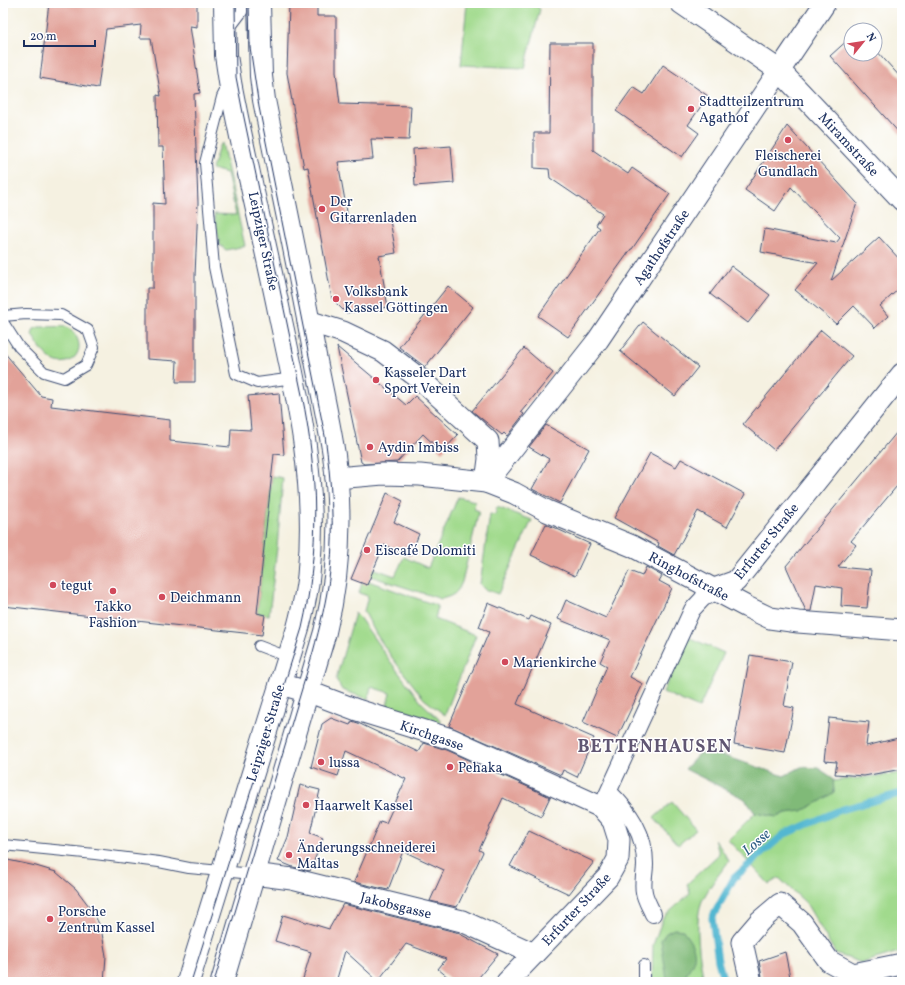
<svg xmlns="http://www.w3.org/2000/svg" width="905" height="985" font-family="Vollkorn,serif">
<rect width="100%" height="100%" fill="#fff"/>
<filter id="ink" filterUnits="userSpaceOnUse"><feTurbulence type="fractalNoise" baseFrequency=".025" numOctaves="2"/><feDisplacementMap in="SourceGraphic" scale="8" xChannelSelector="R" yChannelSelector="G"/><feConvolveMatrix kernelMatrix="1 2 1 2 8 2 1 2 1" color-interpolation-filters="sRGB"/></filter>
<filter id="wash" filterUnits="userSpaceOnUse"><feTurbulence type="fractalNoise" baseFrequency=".012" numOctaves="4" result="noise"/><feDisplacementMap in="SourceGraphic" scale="16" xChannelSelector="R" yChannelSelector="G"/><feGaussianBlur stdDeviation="0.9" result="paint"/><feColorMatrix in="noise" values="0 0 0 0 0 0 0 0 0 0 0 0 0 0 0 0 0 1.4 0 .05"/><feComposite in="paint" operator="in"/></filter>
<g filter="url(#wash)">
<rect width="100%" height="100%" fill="#f5f1e1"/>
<g fill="#a1da8d" stroke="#5e8476">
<path d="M467,3H533L540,9L525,68L461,65Z"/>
<path d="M222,143L245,246L226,250L220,245L214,214L236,215L227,173L212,169L219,146Z"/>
<path d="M39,327C45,327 63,326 67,327C70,329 74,333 76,336C87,354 66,370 51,359C44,354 37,343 32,335L34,329Z"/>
<path d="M272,476L283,478L277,548L269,615L257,613Z"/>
<path d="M458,497L475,501L474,509L479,511L462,582C457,594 453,596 441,599L364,574L367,566L395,576L404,557L428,568Z"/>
<path d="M497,507L532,520L498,594L484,589L480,584L490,514L495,515Z"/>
<path d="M363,579L438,606L435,619L476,635L445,715L424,699L393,659L376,634L364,611L368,596L359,593Z"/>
<path d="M355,613L359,617L390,661L421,702L441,721L440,723L422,716L387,706L390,693L371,687L368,699L342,690L336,679Z"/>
<path d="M688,637L724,653L699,708L663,692Z"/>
<path d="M902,773V951L862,963L836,954L806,903L779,878L769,884L728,840L755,813L777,817L785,813L802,811L834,792L833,781Z"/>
<path d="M672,802L696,830L678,845L654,818Z"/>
<path d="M715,839L729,861C720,873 710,885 703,899C693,919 700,960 704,982H652L653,945L663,918L690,893L687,884L719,854Z"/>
</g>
<g fill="#80ba78" stroke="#4e746b">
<path d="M710,751L784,776L801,767L818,768L833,778L834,792L821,801L802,811L785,813L777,817L755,813L745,799L685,769L699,754Z"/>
<path d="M674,929L683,930C695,949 700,954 686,974L687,982H666L667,980L661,940L666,933Z"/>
</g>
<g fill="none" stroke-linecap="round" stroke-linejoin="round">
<path stroke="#53b7d1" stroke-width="7" d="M724,982L718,961L712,918L734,878L783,835L840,810L902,793"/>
</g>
<g id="blocks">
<g fill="#e2a299">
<path d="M49,3H197V27L190,26L200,93L194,94L198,203L195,276V382H176L177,361L147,359V288H153V203L165,204L163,147H158L157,95L161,96L151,38H140L141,25L106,29L98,88L40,78Z"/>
<path d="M289,3H317V16H336V72L340,104L411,106L409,140L371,139L373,159L338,162L349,223L389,215L396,253L379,256L388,307L346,313L332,299L308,167L304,168L287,73Z"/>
<path d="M851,37V54H875V49L902,79V136L830,56Z"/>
<path d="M550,43H593V150L628,174L632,168L670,194L632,249H631L568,337L538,316L600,228L596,225L603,214L550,178L549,169L534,168V133H549Z"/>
<path d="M663,65L708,96L688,125L699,133L682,157L616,111L633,87L644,94Z"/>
<path d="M787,126L857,203L831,281L879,237L902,262V286L880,306L888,316L875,328L854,306L836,324L795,290L818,263L761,252L765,229L836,243L840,238L791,187L775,211L745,190Z"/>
<path d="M451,146L454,183L415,186L413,149Z"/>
<path d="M731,266L770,295L748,323L710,294Z"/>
<path d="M448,286L473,307L425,367L399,347Z"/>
<path d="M643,322L698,367L675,396L620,351Z"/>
<path d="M821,330L852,356L774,450L743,424Z"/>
<path d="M337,347L406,405L415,396L458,435L442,452L423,434L397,462L364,464L361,462Z"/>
<path d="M524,348L553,373L521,412L524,414L507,436L504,433L502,435L472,411Z"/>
<path d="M3,351L41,396L52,398L51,406L170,420V441L230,447L231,429L251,430L248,396L279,393L284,455L274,454L257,613L265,615L262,635L3,606Z"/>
<path d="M546,425L589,449L560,503L532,489L549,459L529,447Z"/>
<path d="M902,426V480L851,541L856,545L838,567L871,570L867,608L841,606L842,588L816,584L811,611H806L786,566Z"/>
<path d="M650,453L676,467L681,459L745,494L727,527L698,511L674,555L658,546L659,543L614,518Z"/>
<path d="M387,493L403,501L394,522L419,534L410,556L384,545L367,585L351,579Z"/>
<path d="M546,524L590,544L575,576L531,555Z"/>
<path d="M646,567L662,576L659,581L672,588L630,677L643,684L617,738L583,722L607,666L600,662L610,640L558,619L566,600L606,618L629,571L642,576Z"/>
<path d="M488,603L529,620L531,616L551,625L517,704L594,738L577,777L563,770L561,775L449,726L489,632L479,627Z"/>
<path d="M750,655L792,662L784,706L794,708L785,753L734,744Z"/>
<path d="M331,718L350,725L352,721L358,723L419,752L424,743L447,750L550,797L541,816L503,798L479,850L483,852L457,907L430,901L444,870L403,851L388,890L354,882L380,821L386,823L406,779L346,751L338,776L311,767L322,724Z"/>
<path d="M829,718L869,722L866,746L902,737V769L864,776L835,774L837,762L824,761Z"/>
<path d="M300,785L320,790L310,833L323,838L310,871L293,867L278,861L288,837Z"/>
<path d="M529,831L594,862L569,894L510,866Z"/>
<path d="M3,859L36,866L56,872L76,889L92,910L101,928L106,956L104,982H3Z"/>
<path d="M343,904L456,932L498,954L475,982H454L438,969L446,959L406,944L378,981L345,951L336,982H302L311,952L275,941L283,915L329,929Z"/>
<path d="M785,952L791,982H763L759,961Z"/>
</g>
</g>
</g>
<g filter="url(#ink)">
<use href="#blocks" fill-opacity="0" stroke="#3c4c72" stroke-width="1"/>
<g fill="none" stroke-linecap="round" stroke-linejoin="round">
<defs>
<g id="service">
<path d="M229,29L242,12V3"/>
<path d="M227,87L222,97L205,163L214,267L236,374L257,383L294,378"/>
<path d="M3,316L26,314L61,315L88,330L94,347L86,365L64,378L44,372L19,347L3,322"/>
<path d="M259,646L288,657"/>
<path d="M3,845L95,854L159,862L189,868L253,874"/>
<path d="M644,982V965"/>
</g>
<g id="pedestrian">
<path d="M609,792C630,812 645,834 645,864C645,873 642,883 644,892C645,899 650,907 653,914"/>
<path d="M605,799L692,610L706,595"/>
</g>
<g id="minor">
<path d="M681,3L780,71L902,200"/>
<path d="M308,321L343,332L383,351L420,379L488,441L489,459L486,482"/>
<path d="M336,478L383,474L420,475L486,482L514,493L547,511L632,546L747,607L770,618L798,622L902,630"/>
<path d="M486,482L598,340L825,3"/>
<path d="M707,594L714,589L736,581L902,374"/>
<path d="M280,684L312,693L357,710L451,739L601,807L613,821L619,840L618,859L608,877L507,982"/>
<path d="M253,874L292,879L462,921L534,954"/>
<path d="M751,982L742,942L760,921L780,904L802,923L829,961L853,974L902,964"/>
</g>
<g id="primary">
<path d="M188,982L298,628C303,609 308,589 309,569C317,486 299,402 281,321C265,241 245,162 230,82L226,55L225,3"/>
<path d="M222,982L325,632C339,575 342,514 334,455C328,417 319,378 312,340C297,259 280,180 264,100L261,76L259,3"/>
</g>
</defs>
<use href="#service" stroke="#3c4c72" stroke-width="12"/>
<use href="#pedestrian" stroke="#3c4c72" stroke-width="18"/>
<use href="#minor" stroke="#3c4c72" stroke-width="23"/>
<use href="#primary" stroke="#3c4c72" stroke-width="24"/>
<use href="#service" stroke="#fff" stroke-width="10"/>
<use href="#pedestrian" stroke="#fff" stroke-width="16"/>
<use href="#minor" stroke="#fff" stroke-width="21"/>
<use href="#primary" stroke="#fff" stroke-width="22"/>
<g stroke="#1b2f5e" stroke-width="1">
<path d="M191,982L302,628C320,551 318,472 302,395L242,108L236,77L235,3"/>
<path d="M214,982L313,652C320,626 327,599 330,571C335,527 331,480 325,436L259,107L250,47L249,3"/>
</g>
</g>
</g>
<g fill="#d1495b" stroke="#fff" stroke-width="1.5">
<circle cx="691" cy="109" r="4"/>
<circle cx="788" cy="140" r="4"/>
<circle cx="322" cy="209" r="4"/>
<circle cx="336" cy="299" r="4"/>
<circle cx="376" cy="380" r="4"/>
<circle cx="370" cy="447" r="4"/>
<circle cx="367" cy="550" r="4"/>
<circle cx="53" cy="585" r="4"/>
<circle cx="113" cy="591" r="4"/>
<circle cx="162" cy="597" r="4"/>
<circle cx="505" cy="662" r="4"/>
<circle cx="321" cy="762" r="4"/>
<circle cx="450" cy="767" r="4"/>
<circle cx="306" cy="805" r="4"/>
<circle cx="289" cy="855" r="4"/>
<circle cx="50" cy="919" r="4"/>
</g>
<g text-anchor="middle" stroke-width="3" stroke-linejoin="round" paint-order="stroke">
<g font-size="14" fill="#1b2f5e" stroke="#fff" text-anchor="start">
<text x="699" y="106">Stadtteilzentrum<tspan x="699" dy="16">Agathof</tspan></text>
<text x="788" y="160" text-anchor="middle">Fleischerei<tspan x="788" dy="16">Gundlach</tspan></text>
<text x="330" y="206">Der<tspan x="330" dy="16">Gitarrenladen</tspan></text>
<text x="344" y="296">Volksbank<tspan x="344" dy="16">Kassel Göttingen</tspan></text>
<text x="384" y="377">Kasseler Dart<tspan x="384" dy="16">Sport Verein</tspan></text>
<text x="378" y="452">Aydin Imbiss</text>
<text x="375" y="555">Eiscafé Dolomiti</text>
<text x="61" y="590">tegut</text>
<text x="170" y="602">Deichmann</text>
<text x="113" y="611" text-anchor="middle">Takko<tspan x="113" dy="16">Fashion</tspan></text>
<text x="513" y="667">Marienkirche</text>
<text x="329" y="767">lussa</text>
<text x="458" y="772">Pehaka</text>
<text x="314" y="810">Haarwelt Kassel</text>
<text x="297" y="852">Änderungsschneiderei<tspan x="297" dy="16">Maltas</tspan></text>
<text x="58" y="916">Porsche<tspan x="58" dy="16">Zentrum Kassel</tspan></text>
</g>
<g font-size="14" fill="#1b2f5e" stroke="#fff">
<text transform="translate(849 144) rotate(47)" y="5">Miramstraße</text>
<text transform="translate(264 241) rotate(78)" y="5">Leipziger Straße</text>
<text transform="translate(661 247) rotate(-56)" y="5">Agathofstraße</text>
<text transform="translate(766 541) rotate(-51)" y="5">Erfurter Straße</text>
<text transform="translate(689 576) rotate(28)" y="5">Ringhofstraße</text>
<text transform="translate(265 733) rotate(-73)" y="5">Leipziger Straße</text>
<text transform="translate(432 735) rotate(19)" y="5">Kirchgasse</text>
<text transform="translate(396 905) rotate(14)" y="5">Jakobsgasse</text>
<text transform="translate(576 909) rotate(-47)" y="5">Erfurter Straße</text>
</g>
<g font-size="15" font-style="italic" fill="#2f5f86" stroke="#fff">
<text transform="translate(756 842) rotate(-41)" y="5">Losse</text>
</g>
<g font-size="18" font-weight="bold" letter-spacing="1" fill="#615773" stroke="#fff">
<text x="655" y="752">BETTENHAUSEN</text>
</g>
</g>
<rect width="905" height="985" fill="none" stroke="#fff" stroke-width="16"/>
<g transform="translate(863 42) rotate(60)"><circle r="19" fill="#ffffff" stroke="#a4acbf"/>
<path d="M0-3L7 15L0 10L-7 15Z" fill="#d1495b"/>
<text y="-6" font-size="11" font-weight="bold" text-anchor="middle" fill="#1b2f5e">N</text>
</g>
<path d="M24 40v6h71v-6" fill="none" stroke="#1b2f5e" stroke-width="2"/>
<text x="30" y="40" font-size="12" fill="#1b2f5e" stroke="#ffffff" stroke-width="3" paint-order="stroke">20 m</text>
</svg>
